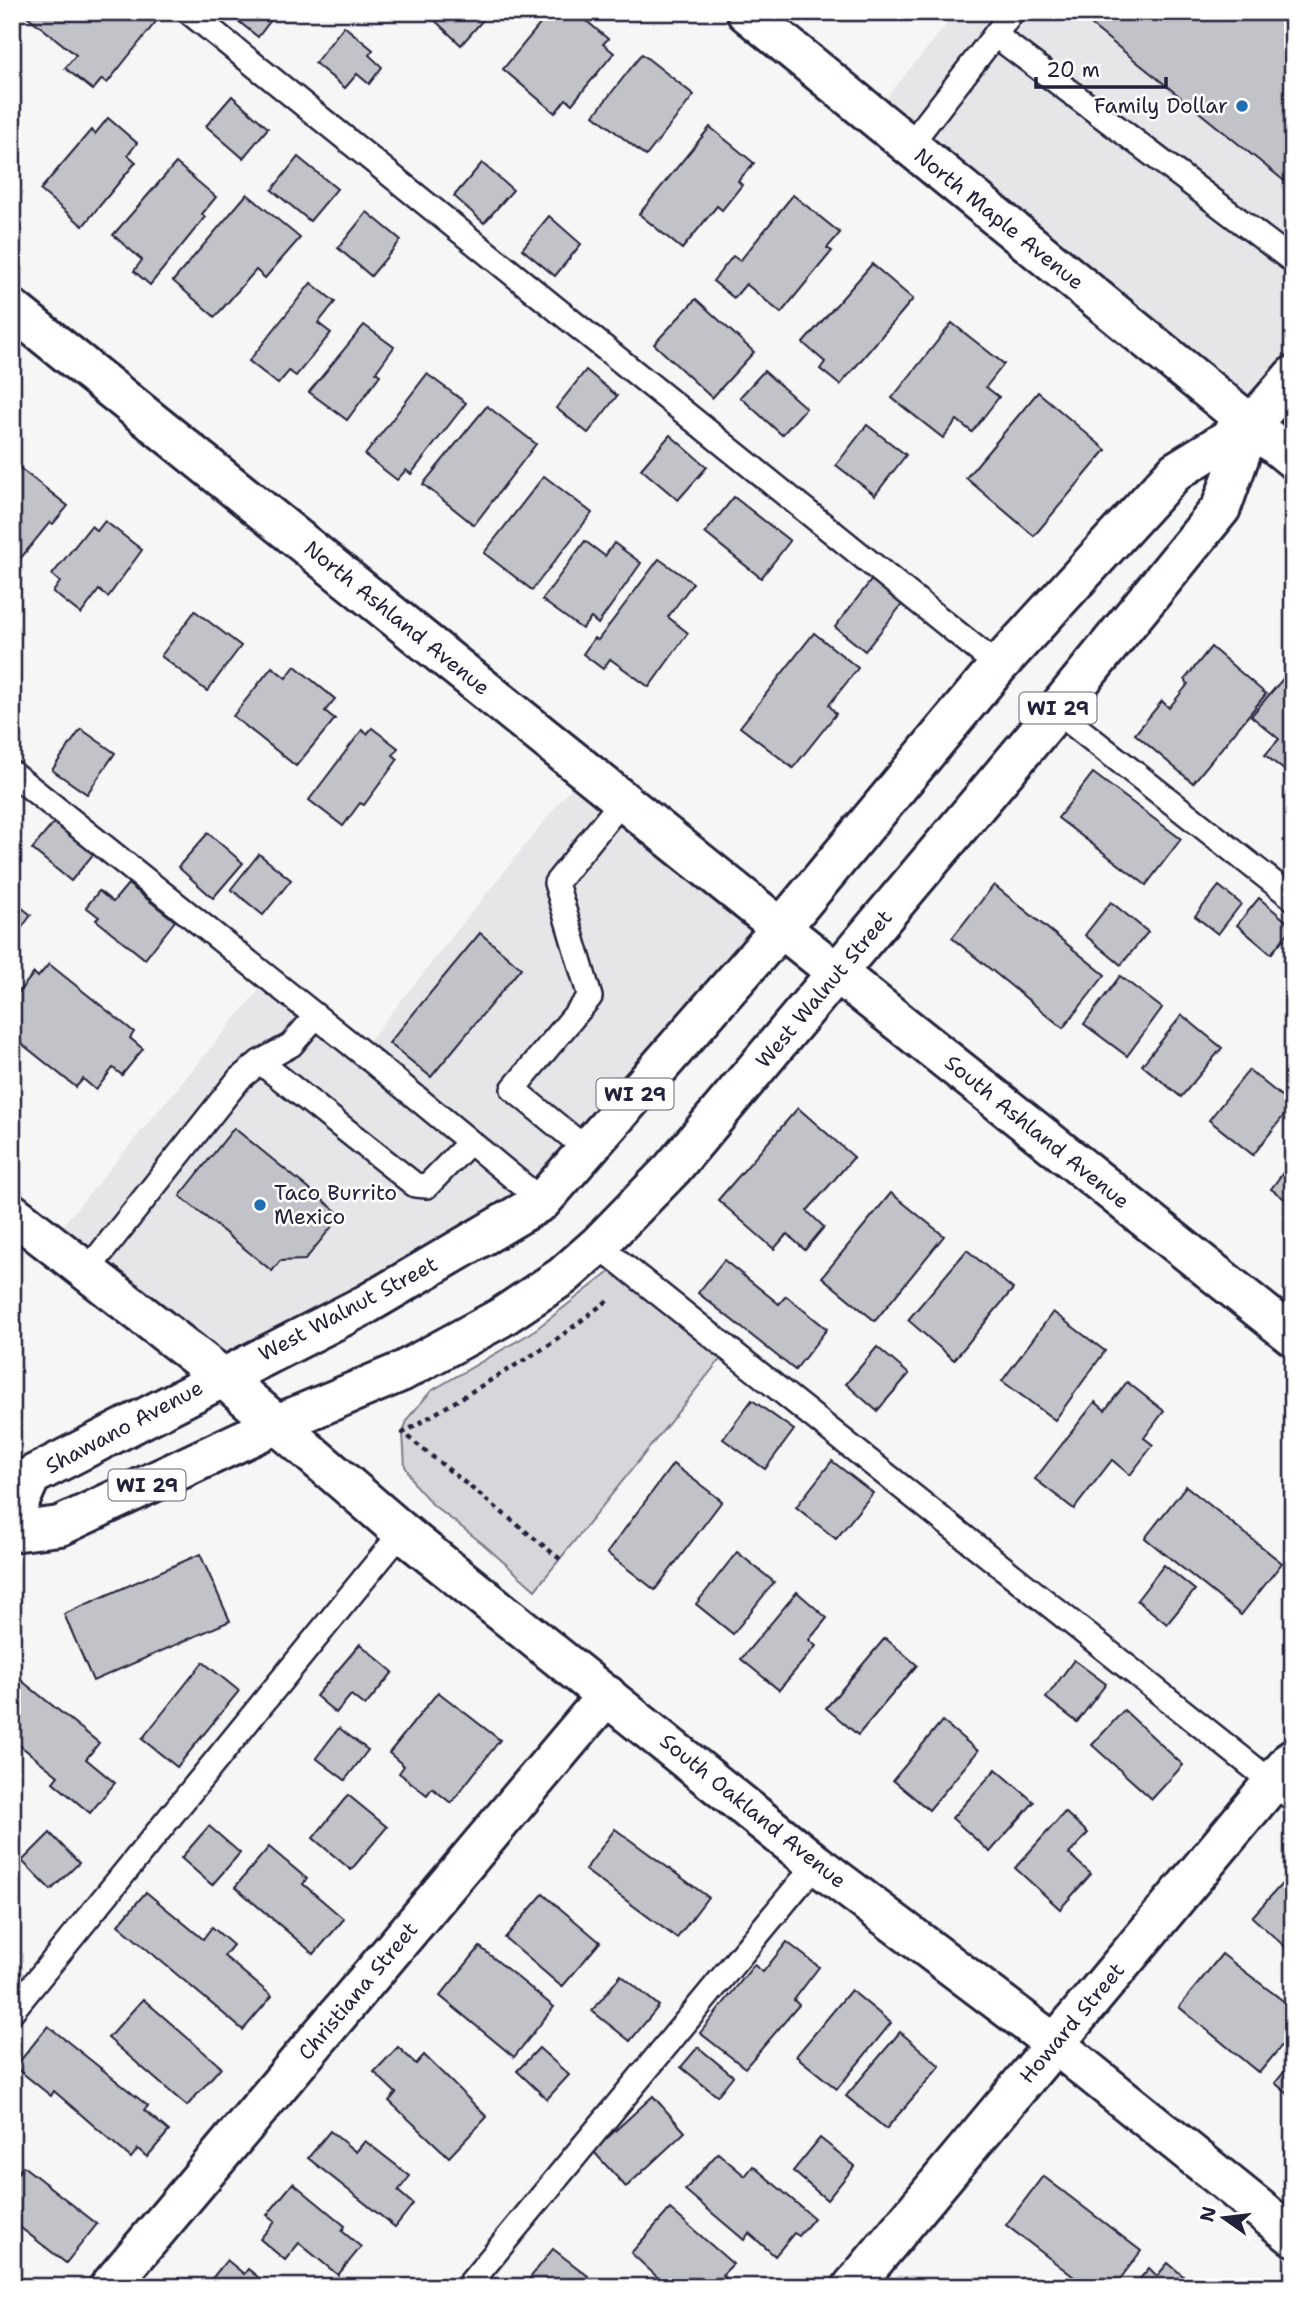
<svg xmlns="http://www.w3.org/2000/svg" width="1305" height="2299" font-family="'Shantell Sans',sans-serif">
<rect width="100%" height="100%" fill="#f6f6f7"/>
<filter id="ink" filterUnits="userSpaceOnUse"><feTurbulence type="fractalNoise" baseFrequency=".0143" numOctaves="2"/><feDisplacementMap in="SourceGraphic" scale="14" xChannelSelector="R" yChannelSelector="G"/><feConvolveMatrix kernelMatrix="1 2 1 2 8 2 1 2 1" color-interpolation-filters="sRGB"/></filter>
<g filter="url(#ink)">
<g fill="#e6e6e9">
<path d="M957,12H1293V459L872,115Z"/>
<path d="M586,769L781,928L542,1201L221,1376L48,1243L269,978L361,1051Z"/>
</g>
<path fill="#d7d7db" stroke="#7c7c8b" stroke-width="2" d="M612,1270L723,1356L535,1590L482,1543L433,1505L415,1485L405,1466L403,1433L408,1418L431,1391L531,1333Z"/>
<g fill="#c2c2c9" stroke="#22223b" stroke-width="2">
<path d="M22,12H159L162,14L107,83L102,79L93,90L65,68L76,55Z"/>
<path d="M227,12H277L258,37Z"/>
<path d="M430,12H490L461,45L428,14Z"/>
<path d="M550,12H576L608,39L603,44L614,53L572,104L566,99L555,113L503,69Z"/>
<path d="M1075,12H1278L1293,24V188Z"/>
<path d="M344,26L373,50L369,55L382,67L369,84L357,74L345,88L315,63Z"/>
<path d="M642,54L694,95L646,156L594,115Z"/>
<path d="M232,96L268,128L243,158L206,126Z"/>
<path d="M108,118L137,143L128,155L136,162L83,226L40,190L91,130L95,134Z"/>
<path d="M710,127L754,163L738,181L742,185L722,210L717,206L682,249L639,214Z"/>
<path d="M298,157L337,189L310,221L272,190Z"/>
<path d="M176,163L216,197L202,214L205,217L150,285L134,271L142,260L113,235Z"/>
<path d="M482,163L513,190L484,223L454,196Z"/>
<path d="M247,194L300,238L265,278L256,270L215,317L173,281Z"/>
<path d="M793,195L840,233L827,248L832,251L781,313L746,284L734,298L713,281L733,256L740,261Z"/>
<path d="M367,212L401,240L371,276L338,248Z"/>
<path d="M549,216L581,244L555,276L522,249Z"/>
<path d="M872,264L913,299L840,385L820,369L825,362L803,343Z"/>
<path d="M311,283L335,302L318,323L331,333L296,376L289,371L278,384L249,361Z"/>
<path d="M696,299L754,352L712,398L654,344Z"/>
<path d="M952,323L1004,364L986,387L999,397L972,432L957,420L943,438L892,398Z"/>
<path d="M364,325L394,347L376,372L380,375L347,420L309,392Z"/>
<path d="M586,370L617,396L588,433L556,408Z"/>
<path d="M764,371L806,408L782,435L740,397Z"/>
<path d="M427,374L466,403L411,474L406,470L397,480L365,455Z"/>
<path d="M1038,392L1106,450L1034,536L966,478Z"/>
<path d="M487,406L536,444L474,525L423,484Z"/>
<path d="M867,425L906,455L875,495L836,465Z"/>
<path d="M670,435L707,467L678,500L641,469Z"/>
<path d="M12,462L68,506L53,524L50,522L12,569Z"/>
<path d="M544,476L592,513L532,590L484,553Z"/>
<path d="M734,497L790,541L761,578L705,533Z"/>
<path d="M105,521L142,550L108,597L99,590L81,614L53,592L60,582L52,575L91,526L97,531Z"/>
<path d="M585,541L605,556L614,543L641,563L598,624L591,618L582,629L542,600Z"/>
<path d="M659,559L693,583L668,617L688,633L649,687L610,659L603,669L583,654L594,638L598,640Z"/>
<path d="M873,578L904,602L865,651L835,627Z"/>
<path d="M195,611L241,646L207,691L161,656Z"/>
<path d="M814,633L858,668L829,705L836,714L793,768L740,727Z"/>
<path d="M1211,647L1266,694L1193,783L1135,734L1162,701L1169,708L1188,684L1185,679Z"/>
<path d="M295,666L335,699L325,711L335,719L296,766L233,716L272,667L286,678Z"/>
<path d="M1293,667V759L1284,770L1265,755L1279,739L1251,716Z"/>
<path d="M372,728L398,748L393,755L398,759L364,805L360,803L343,826L309,800L362,730L367,734Z"/>
<path d="M81,729L115,753L87,794L52,770Z"/>
<path d="M1093,773L1181,839L1146,885L1058,818Z"/>
<path d="M62,813L101,845L71,881L32,849Z"/>
<path d="M208,833L243,863L213,898L178,867Z"/>
<path d="M259,854L291,880L263,915L231,889Z"/>
<path d="M128,884L175,921L145,959L96,920L99,917L86,907L99,891L113,902Z"/>
<path d="M994,885L1105,975L1063,1028L952,938Z"/>
<path d="M1219,886L1241,904L1218,934L1195,916Z"/>
<path d="M1259,898L1293,927L1271,954L1237,925Z"/>
<path d="M12,900L31,915L12,941Z"/>
<path d="M1111,902L1148,932L1121,965L1085,935Z"/>
<path d="M480,933L521,968L431,1077L389,1043Z"/>
<path d="M49,964L134,1032L130,1038L143,1049L122,1075L113,1068L96,1090L83,1079L76,1087L12,1036V1000L34,973L38,977Z"/>
<path d="M1120,976L1162,1008L1127,1056L1084,1024Z"/>
<path d="M1182,1015L1222,1048L1181,1097L1142,1065Z"/>
<path d="M1249,1070L1292,1105L1253,1155L1209,1120Z"/>
<path d="M798,1108L854,1157L807,1211L824,1227L805,1250L787,1234L774,1249L718,1200Z"/>
<path d="M234,1128L341,1215L305,1260L280,1261L272,1271L180,1196Z"/>
<path d="M1293,1159V1205L1271,1189Z"/>
<path d="M891,1193L944,1236L875,1321L822,1277Z"/>
<path d="M967,1250L1013,1289L954,1360L908,1320Z"/>
<path d="M724,1260L779,1304L786,1296L827,1329L795,1370L698,1293Z"/>
<path d="M1053,1312L1105,1351L1055,1420L1002,1381Z"/>
<path d="M877,1347L909,1374L877,1411L846,1384Z"/>
<path d="M1127,1382L1164,1411L1144,1438L1153,1445L1130,1475L1112,1460L1074,1509L1035,1479L1095,1402L1105,1410Z"/>
<path d="M752,1400L794,1430L765,1469L723,1439Z"/>
<path d="M832,1461L873,1493L836,1539L796,1507Z"/>
<path d="M673,1464L722,1501L655,1590L607,1553Z"/>
<path d="M1186,1486L1282,1563L1241,1615L1145,1538Z"/>
<path d="M737,1552L774,1582L733,1634L696,1604Z"/>
<path d="M200,1554L230,1621L93,1681L64,1614Z"/>
<path d="M1164,1565L1195,1590L1167,1624L1137,1600Z"/>
<path d="M797,1592L827,1618L809,1640L816,1646L779,1690L741,1659Z"/>
<path d="M885,1638L917,1665L858,1735L826,1708Z"/>
<path d="M360,1644L393,1672L365,1706L351,1695L336,1713L316,1696Z"/>
<path d="M1074,1660L1106,1684L1077,1722L1046,1698Z"/>
<path d="M203,1662L239,1691L177,1767L142,1739Z"/>
<path d="M12,1673L99,1743L86,1759L115,1783L90,1813L53,1782L58,1776L12,1739Z"/>
<path d="M438,1692L500,1740L451,1803L432,1788L427,1795L399,1773L404,1766L389,1753Z"/>
<path d="M1124,1710L1183,1765L1152,1799L1092,1745Z"/>
<path d="M942,1721L978,1751L929,1810L893,1780Z"/>
<path d="M339,1728L368,1750L345,1780L316,1758Z"/>
<path d="M996,1769L1034,1802L990,1852L952,1818Z"/>
<path d="M348,1795L387,1827L351,1870L313,1838Z"/>
<path d="M1065,1812L1088,1833L1069,1854L1091,1874L1060,1909L1015,1868Z"/>
<path d="M209,1826L240,1853L212,1885L181,1858Z"/>
<path d="M615,1829L708,1897L677,1938L585,1870Z"/>
<path d="M50,1833L79,1863L51,1890L22,1861Z"/>
<path d="M269,1847L307,1879L303,1884L344,1919L314,1954L235,1887Z"/>
<path d="M1288,1877L1293,1882V1954L1252,1917Z"/>
<path d="M146,1892L203,1939L212,1927L233,1945L224,1956L272,1996L243,2030L118,1925Z"/>
<path d="M543,1894L600,1942L562,1987L505,1938Z"/>
<path d="M787,1942L819,1967L794,2000L799,2005L745,2068L700,2033L754,1965L763,1972Z"/>
<path d="M480,1947L554,2007L514,2057L440,1996Z"/>
<path d="M1222,1954L1286,2003L1293,1995V2032L1259,2073L1179,2007Z"/>
<path d="M621,1975L659,2006L630,2041L592,2011Z"/>
<path d="M851,1990L891,2023L837,2089L796,2056Z"/>
<path d="M143,1999L221,2067L187,2106L108,2038Z"/>
<path d="M48,2026L148,2106L144,2110L169,2131L147,2157L138,2149L131,2158L54,2091L51,2096L15,2067Z"/>
<path d="M900,2032L940,2066L886,2129L846,2096Z"/>
<path d="M398,2047L416,2064L424,2055L487,2117L449,2157L389,2101L396,2093L374,2072Z"/>
<path d="M698,2047L733,2076L717,2096L681,2067Z"/>
<path d="M539,2048L569,2075L547,2099L517,2071Z"/>
<path d="M1293,2061V2098L1275,2083Z"/>
<path d="M653,2096L685,2132L626,2187L593,2151Z"/>
<path d="M330,2131L356,2152L365,2141L410,2176L398,2191L413,2204L395,2227L308,2158Z"/>
<path d="M820,2138L855,2166L827,2200L793,2171Z"/>
<path d="M718,2153L745,2176L753,2166L814,2218L799,2236L794,2233L775,2256L749,2233L744,2240L685,2190Z"/>
<path d="M23,2166L97,2224L66,2263L12,2221V2181Z"/>
<path d="M1043,2176L1141,2251L1114,2287H1087L1006,2225Z"/>
<path d="M293,2183L345,2226L342,2231L361,2247L338,2275L299,2243L285,2260L260,2239L275,2221L267,2215Z"/>
<path d="M670,2209L733,2264L722,2275L735,2287H668L631,2253Z"/>
<path d="M553,2249L588,2276L579,2287H530L526,2283Z"/>
<path d="M227,2260L244,2274L248,2269L270,2287H205Z"/>
<path d="M1168,2263L1196,2287H1133L1149,2268L1157,2276Z"/>
<path d="M12,2272L30,2287H12Z"/>
</g>
<g fill="none" stroke-linecap="round" stroke-linejoin="round">
<defs>
<g id="service">
<path d="M189,12L998,666"/>
<path d="M995,35L1012,12"/>
<path d="M909,146L995,35L1293,261"/>
<path d="M1056,711L1293,898"/>
<path d="M12,773L361,1052L542,1201"/>
<path d="M260,1062L415,1185L427,1186L470,1142"/>
<path d="M586,1149L513,1089L590,997L556,883L623,800"/>
<path d="M598,1245L1293,1799"/>
<path d="M86,1272L239,1079L260,1062L291,1045L316,1016"/>
<path d="M12,2011L402,1532"/>
<path d="M467,2287L816,1864"/>
</g>
<g id="minor">
<path d="M746,12L1293,459"/>
<path d="M12,1213L221,1376L402,1532L816,1864L1055,2044L1293,2236"/>
<path d="M109,2287L607,1695"/>
<path d="M852,2287L1293,1758"/>
</g>
<path id="tertiary" d="M12,309L781,928"/>
<path id="secondary" d="M781,928L1293,1336"/>
<g id="primary">
<path d="M12,1519L31,1476L367,1304L542,1201L781,928L998,666L1176,471L1251,425L1293,376"/>
<path d="M12,1532L60,1526L277,1424L401,1372L500,1318L563,1276L598,1245L672,1169L1056,711L1221,508L1251,425"/>
</g>
</defs>
<use href="#service" stroke="#22223b" stroke-width="28"/>
<use href="#minor" stroke="#22223b" stroke-width="44"/>
<use href="#tertiary" stroke="#22223b" stroke-width="44"/>
<use href="#secondary" stroke="#22223b" stroke-width="44"/>
<use href="#primary" stroke="#22223b" stroke-width="44"/>
<path stroke="#22223b" stroke-width="4.5" stroke-dasharray="5 5" stroke-linecap="butt" d="M560,1559L403,1433L549,1345L611,1298"/>
<use href="#service" stroke="#fff" stroke-width="23"/>
<use href="#minor" stroke="#fff" stroke-width="38"/>
<use href="#tertiary" stroke="#fff" stroke-width="38"/>
<use href="#secondary" stroke="#fff" stroke-width="38"/>
<use href="#primary" stroke="#fff" stroke-width="38"/>
</g>
</g>
<g fill="#1f6fb2" stroke="#fff" stroke-width="2.5">
<circle cx="1242" cy="106" r="7"/>
<circle cx="260" cy="1205" r="7"/>
</g>
<g text-anchor="middle" stroke-width="5" stroke-linejoin="round" paint-order="stroke">
<g fill="#fff" stroke="#646476" stroke-width="2">
<rect x="1019.5" y="692.5" width="77" height="31" rx="5"/>
<rect x="596.5" y="1078.5" width="77" height="31" rx="5"/>
<rect x="108.5" y="1469.5" width="77" height="31" rx="5"/>
</g>
<g font-size="19" font-weight="bold" fill="#22223b">
<text x="1058" y="715">WI 29</text>
<text x="635" y="1101">WI 29</text>
<text x="147" y="1492">WI 29</text>
</g>
<g font-size="21" fill="#22223b" stroke="#fff" text-anchor="end">
<text x="1228" y="113">Family Dollar</text>
<text x="274" y="1200" text-anchor="start">Taco Burrito<tspan x="274" dy="24">Mexico</tspan></text>
</g>
<g font-size="21" fill="#22223b" stroke="#fff">
<text transform="translate(999 219) rotate(39)" y="7">North Maple Avenue</text>
<text transform="translate(397 618) rotate(39)" y="7">North Ashland Avenue</text>
<text transform="translate(824 989) rotate(-50)" y="7">West Walnut Street</text>
<text transform="translate(1037 1132) rotate(39)" y="7">South Ashland Avenue</text>
<text transform="translate(348 1309) rotate(-28)" y="7">West Walnut Street</text>
<text transform="translate(124 1427) rotate(-28)" y="7">Shawano Avenue</text>
<text transform="translate(753 1811) rotate(39)" y="7">South Oakland Avenue</text>
<text transform="translate(358 1991) rotate(-50)" y="7">Christiana Street</text>
<text transform="translate(1072 2023) rotate(-50)" y="7">Howard Street</text>
</g>
</g>
<rect width="1305" height="2299" fill="none" stroke="#fff" stroke-width="42"/>
<rect x="21" y="21" width="1263" height="2257" fill="none" stroke="#22223b" stroke-width="2.5" filter="url(#ink)"/>
<g transform="translate(1224 2218) rotate(284)" stroke="#ffffff" stroke-width="5" paint-order="stroke">
<path d="M0-5L12 26L0 18L-12 26Z" fill="#22223b"/>
<text y="-10" font-size="19" font-weight="bold" text-anchor="middle" fill="#22223b">N</text>
</g>
<path d="M1036 77v10h130v-10" fill="none" stroke="#22223b" stroke-width="3.5"/>
<text x="1046" y="77" font-size="21" fill="#22223b" stroke="#ffffff" stroke-width="5" paint-order="stroke">20 m</text>
</svg>
